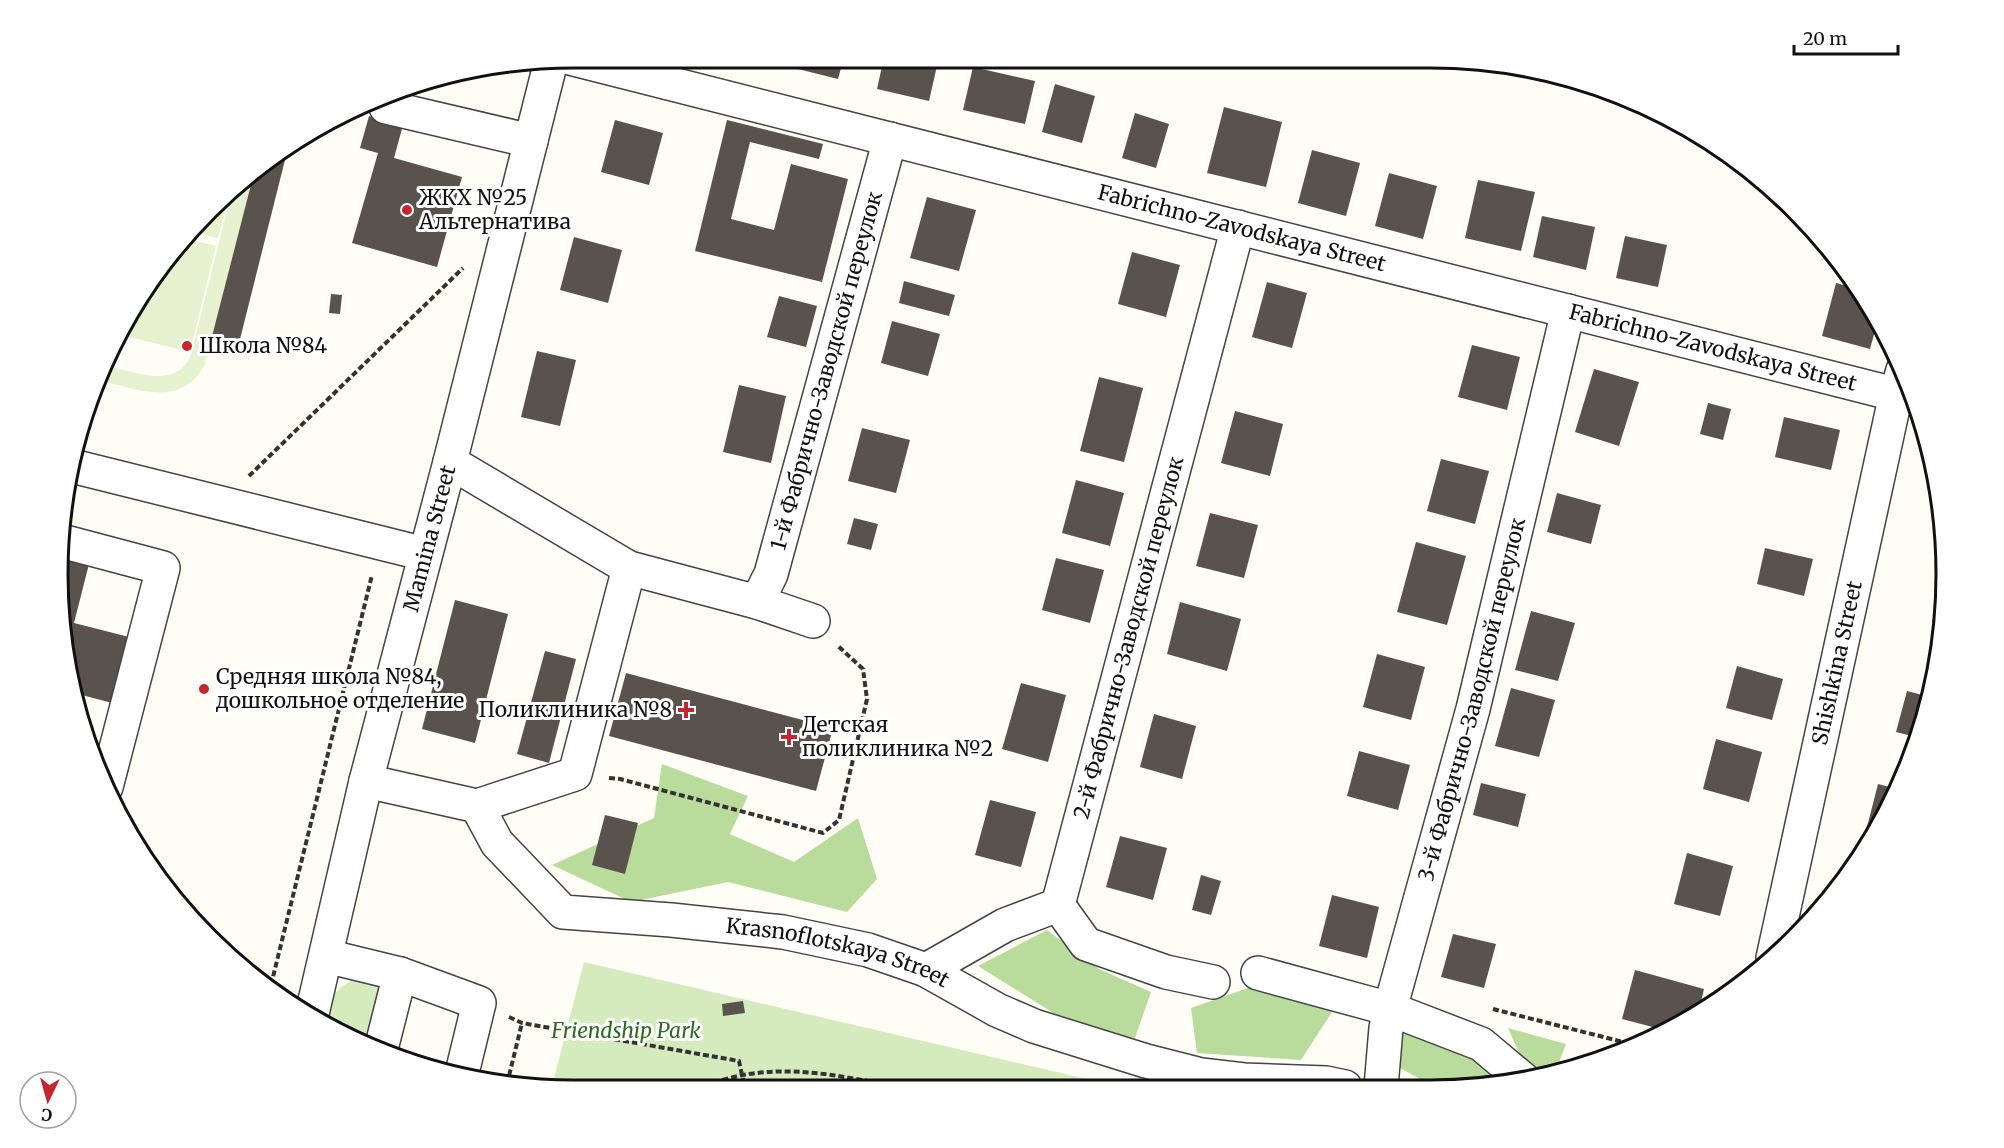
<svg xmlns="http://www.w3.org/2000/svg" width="2004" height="1148" font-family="Merriweather,serif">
<rect width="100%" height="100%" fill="#fffdf5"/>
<g fill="#d5ebbd">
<path d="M584,962L1125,1088L551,1090Z"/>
<path d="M352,981H360L382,985L368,1043L324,1025C329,1006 331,989 352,981Z"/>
</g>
<g fill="#b9dc9c">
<path d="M662,764L748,796L730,834L794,862L858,818L877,879L847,912L728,882L631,902L552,865L654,818Z"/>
<path d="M1047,930L1099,969L1151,992L1134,1041L1055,1014L978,966Z"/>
<path d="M1276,978L1332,1012L1301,1060L1197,1053L1191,1008Z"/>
<path d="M1399,1026L1469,1052L1503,1085L1435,1087L1400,1068Z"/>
<path d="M1508,1028L1566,1044L1555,1073L1527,1071Z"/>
</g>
<g fill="#e6f2cf">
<path d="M255,169L205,364C182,408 140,390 102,381L108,366C136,372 176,390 191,355L231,194Z"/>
<path d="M228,197L218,238L195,233Z"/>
<path d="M188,239L216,246L190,352L122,335L144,286Z"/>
</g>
<g fill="#5a524d">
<path d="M797,57H844L838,79L794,68Z"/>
<path d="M884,57H939L929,101L877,89Z"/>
<path d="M973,67L1035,81L1025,124L963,110Z"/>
<path d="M1055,84L1095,96L1082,143L1042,132Z"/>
<path d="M1224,107L1282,122L1266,187L1207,173Z"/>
<path d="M1135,113L1169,124L1156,168L1122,158Z"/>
<path d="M369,116L403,125L394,158L462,177L437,267L352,243L378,153L360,148Z"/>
<path d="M615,120L663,133L649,185L601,172Z"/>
<path d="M727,120L823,144L819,159L750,142L731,219L774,230L791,164L848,179L822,282L695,251Z"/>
<path d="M1312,150L1360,163L1346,216L1298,203Z"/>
<path d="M283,151L287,152L236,355L209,348L255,169L260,164Z"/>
<path d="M1389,173L1437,186L1423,239L1375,226Z"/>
<path d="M1478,180L1535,192L1521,251L1465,238Z"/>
<path d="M927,197L976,210L959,271L910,258Z"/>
<path d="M1542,216L1595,227L1586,270L1533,257Z"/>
<path d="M1625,236L1667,245L1658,287L1616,278Z"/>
<path d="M574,237L622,250L608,303L560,290Z"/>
<path d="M1132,252L1180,265L1166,317L1118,304Z"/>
<path d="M904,281L955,295L949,316L899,303Z"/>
<path d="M1267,282L1307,293L1292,348L1252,337Z"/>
<path d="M1836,283L1859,289L1878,320L1870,349L1822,336Z"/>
<path d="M331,294L342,295L340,314L329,313Z"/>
<path d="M779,296L817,306L806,347L767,337Z"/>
<path d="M892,321L940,334L928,376L881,363Z"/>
<path d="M1472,345L1520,357L1507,410L1458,397Z"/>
<path d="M537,351L576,360L560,426L521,417Z"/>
<path d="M1594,369L1639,382L1619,446L1575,432Z"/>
<path d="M1099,377L1143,388L1124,462L1080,451Z"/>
<path d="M739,385L786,396L771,463L723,452Z"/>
<path d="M1708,403L1731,409L1723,440L1700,434Z"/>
<path d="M1235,411L1283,424L1270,476L1221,463Z"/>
<path d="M1784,417L1840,430L1831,470L1775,457Z"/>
<path d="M862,428L910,440L896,493L848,481Z"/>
<path d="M1441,459L1489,471L1475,524L1427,511Z"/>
<path d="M1076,480L1124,493L1110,546L1062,533Z"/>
<path d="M1557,493L1601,505L1591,544L1547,532Z"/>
<path d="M1210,513L1258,525L1244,578L1196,566Z"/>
<path d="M854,518L878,524L871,550L847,544Z"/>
<path d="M1416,542L1466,556L1447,625L1397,612Z"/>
<path d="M1765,548L1813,559L1804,596L1757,584Z"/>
<path d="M63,557L89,564L74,623L133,638L116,704L78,694L58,607Z"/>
<path d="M1056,558L1104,570L1090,623L1042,610Z"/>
<path d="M1940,592L1944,594L1943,624L1932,622Z"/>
<path d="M455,600L508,614L475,743L422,729Z"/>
<path d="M1180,602L1241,619L1227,671L1167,654Z"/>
<path d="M1531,611L1575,623L1558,681L1515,670Z"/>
<path d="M545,651L576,659L549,763L517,754Z"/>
<path d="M1377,654L1425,667L1411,720L1363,707Z"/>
<path d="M1737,666L1783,679L1772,720L1726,708Z"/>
<path d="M626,673L833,728L816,791L609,736Z"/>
<path d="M1021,683L1066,695L1048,762L1002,749Z"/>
<path d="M1511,688L1555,700L1539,757L1495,746Z"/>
<path d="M1907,691L1930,697L1920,738L1896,732Z"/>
<path d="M1154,714L1196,726L1182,779L1140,767Z"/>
<path d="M1716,739L1762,752L1749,802L1703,789Z"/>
<path d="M1359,751L1410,765L1398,810L1347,796Z"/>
<path d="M1481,783L1526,794L1518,827L1473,815Z"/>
<path d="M1878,784L1897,789L1879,830L1867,827Z"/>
<path d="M990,800L1036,812L1021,867L975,855Z"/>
<path d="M605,815L638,823L625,874L592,865Z"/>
<path d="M1120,836L1167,848L1153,900L1106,887Z"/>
<path d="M1687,853L1733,866L1720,916L1674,904Z"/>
<path d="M1201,875L1221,881L1211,915L1192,910Z"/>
<path d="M1332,895L1379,907L1367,958L1319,946Z"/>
<path d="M1453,934L1496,944L1484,988L1441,977Z"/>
<path d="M1635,970L1704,989L1698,1014L1664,1030L1622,1019Z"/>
<path d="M743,1001L745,1013L723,1016L722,1004Z"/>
</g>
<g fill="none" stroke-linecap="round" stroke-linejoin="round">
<defs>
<g id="minor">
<path id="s1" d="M570,58L1914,399"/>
<path d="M386,107L531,141"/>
<path d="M450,462L629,568L757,602L813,621"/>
<path d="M72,466L425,554"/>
<path d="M65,542L163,568L106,787"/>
<path id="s2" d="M757,602L771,574L890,139"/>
<path id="s3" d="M366,781L477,806L497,843L563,912L671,920L783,932L868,950L926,970L997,1010L1034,1026L1146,1061L1201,1075L1244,1080L1326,1083L1345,1087"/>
<path d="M477,806L575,774L629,568"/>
<path d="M1058,905L1086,944L1166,972L1213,982"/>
<path d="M326,956L400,974L479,1003L461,1077"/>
<path id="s4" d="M1773,958L1896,394L1903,370"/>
<path id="s5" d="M926,970L1005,925L1058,905L1238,227"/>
<path d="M1258,973L1390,1009L1481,1044L1524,1080"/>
<path id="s6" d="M311,1018L366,781L450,462L551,61"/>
<path d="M381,1049L400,974"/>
<path id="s7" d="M1381,1087L1386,1028L1390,1009L1473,709L1568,311"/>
</g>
</defs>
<use href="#minor" stroke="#444" stroke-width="36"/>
<g stroke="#333" stroke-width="4" stroke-dasharray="6 3" stroke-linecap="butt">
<path d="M249,476L463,268"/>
<path d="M609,778L620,779L823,833L839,820L867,699L863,669L837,645"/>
<path d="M271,985L372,575"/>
<path d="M1493,1009L1635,1045"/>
<path d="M509,1017L522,1023L739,1061L745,1089"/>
<path d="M507,1084L522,1023"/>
<path d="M697,1089C772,1057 836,1076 912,1089"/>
<path d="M752,1089L775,1086L819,1089"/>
</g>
<use href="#minor" stroke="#fff" stroke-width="33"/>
</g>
<g fill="#c4262e" stroke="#fff" stroke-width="2">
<circle cx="407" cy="210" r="6"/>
<circle cx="187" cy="346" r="6"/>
<circle cx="204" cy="689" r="6"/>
<path d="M683 701h6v6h6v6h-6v6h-6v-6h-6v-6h6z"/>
<path d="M786 728h6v6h6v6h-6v6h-6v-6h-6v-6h6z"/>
</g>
<g text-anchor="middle" stroke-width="6" stroke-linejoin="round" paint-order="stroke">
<g font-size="21" fill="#111" stroke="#fff" text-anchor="start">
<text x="419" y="205">ЖКХ №25<tspan x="419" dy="24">Альтернатива</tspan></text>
<text x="199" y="353">Школа №84</text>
<text x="216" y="684">Средняя школа №84,<tspan x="216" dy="24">дошкольное отделение</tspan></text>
<text x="672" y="717" text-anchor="end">Поликлиника №8</text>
<text x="802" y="732">Детская<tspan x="802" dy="24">поликлиника №2</tspan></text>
</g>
<g font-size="21" fill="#111" stroke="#fff">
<text dy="7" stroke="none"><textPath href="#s1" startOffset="693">Fabrichno-Zavodskaya Street</textPath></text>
<text dy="7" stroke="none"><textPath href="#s1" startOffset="1179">Fabrichno-Zavodskaya Street</textPath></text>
<text dy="7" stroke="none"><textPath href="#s2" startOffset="242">1-й Фабрично-Заводской переулок</textPath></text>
<text dy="7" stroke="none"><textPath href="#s6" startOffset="494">Mamina Street</textPath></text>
<text dy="7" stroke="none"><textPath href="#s5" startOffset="424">2-й Фабрично-Заводской переулок</textPath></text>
<text dy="7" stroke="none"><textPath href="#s4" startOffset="302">Shishkina Street</textPath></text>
<text dy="7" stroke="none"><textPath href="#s7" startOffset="399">3-й Фабрично-Заводской переулок</textPath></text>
<text dy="7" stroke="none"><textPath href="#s3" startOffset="530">Krasnoflotskaya Street</textPath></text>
</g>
<g font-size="21" font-style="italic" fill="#2f6b1f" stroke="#fff">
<text x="626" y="1038">Friendship Park</text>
</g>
</g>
<path d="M0 0H2004V1148H0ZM574 68H1430A506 506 0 0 1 1936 574V574A506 506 0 0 1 1430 1080H574A506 506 0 0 1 68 574V574A506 506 0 0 1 574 68Z" fill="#fff" fill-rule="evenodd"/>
<path fill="none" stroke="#111" stroke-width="3" d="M574 68H1430A506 506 0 0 1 1936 574V574A506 506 0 0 1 1430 1080H574A506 506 0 0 1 68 574V574A506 506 0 0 1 574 68Z"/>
<g transform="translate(48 1100) rotate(185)"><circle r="28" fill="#ffffff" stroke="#a0a0a0" stroke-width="1.5"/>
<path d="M0-4.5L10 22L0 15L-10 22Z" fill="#c4262e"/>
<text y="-9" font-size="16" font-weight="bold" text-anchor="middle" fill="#111111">С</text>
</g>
<path d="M1794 45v9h104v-9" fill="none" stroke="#111111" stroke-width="3"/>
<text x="1803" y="45" font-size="18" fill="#111111" stroke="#ffffff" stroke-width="4.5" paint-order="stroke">20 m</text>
</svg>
